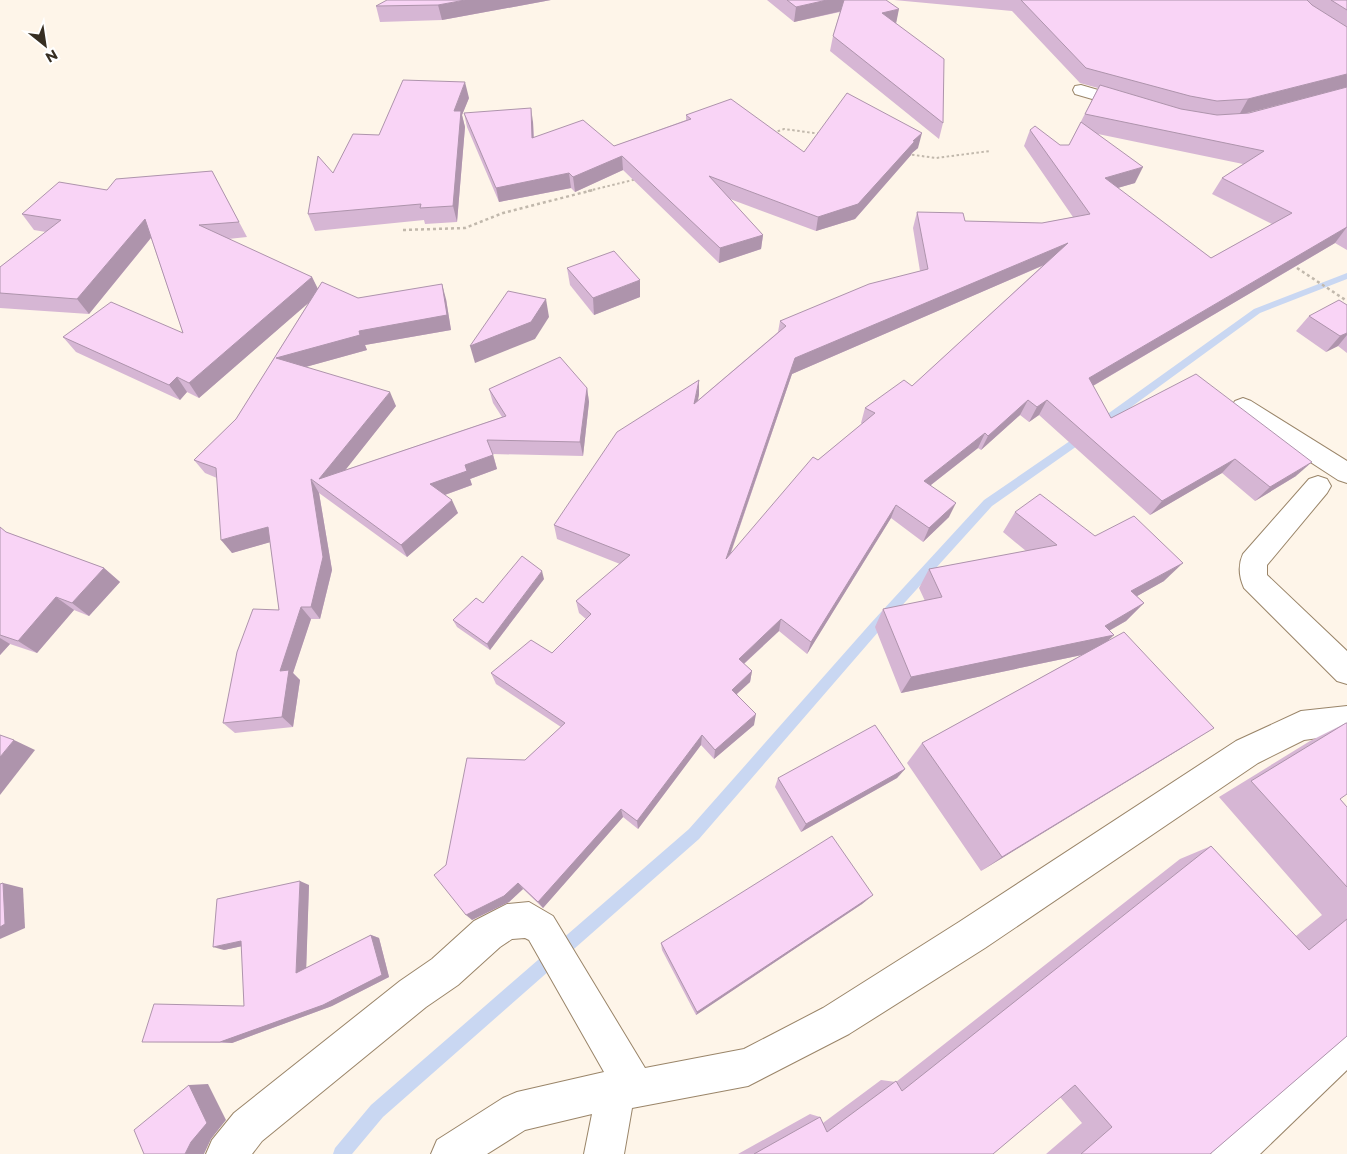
<svg xmlns="http://www.w3.org/2000/svg" width="1347" height="1154" font-family="Montserrat,sans-serif">
<rect width="100%" height="100%" fill="#fef5e9"/>
<g fill="none" stroke-linecap="round" stroke-linejoin="round">
<g fill="#c9d7f2" fill-rule="evenodd">
<path d="M1347,273V279L1260,313L1101,429H1095L1093,426L1095,423L1254,309Z"/>
<path d="M1083,432L1087,433L1088,436L1087,439L992,506L879,631L699,839L383,1117L352,1154H333L335,1148L371,1105L689,829L871,623L984,500Z"/>
</g>
<defs>
<g id="minor">
<path d="M1081,85L1136,101L1139,105L1136,109L1130,110L1075,94L1073,90L1075,86Z"/>
<path d="M1243,398L1251,401L1347,461V483L1338,480L1235,413L1231,407L1235,401Z"/>
<path d="M1318,476L1327,479L1331,486L1327,493L1267,565V575L1347,651V684L1337,681L1244,588C1239,577 1238,565 1243,554L1309,479Z"/>
<path d="M1347,706V734L1304,740L1258,763L985,948L849,1034L748,1086L632,1108L624,1154H584L592,1114L525,1130L487,1154H431L437,1140L503,1098L517,1092L604,1072L529,940L525,938L512,939L500,947L458,985L426,1007L262,1141L252,1154H206L212,1140L234,1113L400,981L432,959L474,921L507,904L529,902L553,916L645,1068L744,1049L823,1008L959,922L1236,741L1301,711Z"/>
<path d="M1347,1025V1070L1260,1154H1211L1217,1140L1334,1031Z"/>
</g>
</defs>
<use href="#minor" stroke="#9a8569" stroke-width="2"/>
<g stroke="#c1b8ac" stroke-width="2" stroke-dasharray="2.5 2.5" stroke-linecap="butt">
<path d="M773,133L784,129L821,134"/>
<path d="M907,154L936,158L990,151"/>
<path d="M588,191L637,179"/>
</g>
<g stroke="#c1b8ac" stroke-width="2.5" stroke-dasharray="3 3" stroke-linecap="butt">
<path d="M403,230L465,228L503,213L593,190"/>
<path d="M1297,268L1347,301"/>
</g>
<use href="#minor" fill="#fff" fill-rule="evenodd"/>
</g>
<g fill="#d6b6d4" fill-rule="evenodd">
<path d="M551,0L442,20L380,22L376,6Z"/>
<path d="M767,0H886L896,23L943,123L939,139L830,51L833,36L840,12L794,22Z"/>
<path d="M894,0H1347V250L1335,243L1093,386L1111,418L1296,476L1255,501L1222,473L1150,515L1039,415L1029,422L1020,415L981,450L978,448L931,485L949,517L923,542L891,518L807,654L779,631L744,664L752,671L750,682L737,694L754,725L714,759L701,745L638,829L623,817L543,908L523,889L509,902L472,920L446,865L525,760L561,727L496,684L491,673L552,653L586,619L579,613L576,601L620,564L557,539L554,525L699,395L697,401L778,332L780,321L920,271L913,228L917,212L965,221L1042,223L1073,217L1024,146L1030,130L1060,145H1069L1098,88L1080,83L1012,11ZM1309,97L1249,113H1246ZM1098,134L1243,164L1222,178L1212,194L1272,224L1211,258L1117,188L1135,183ZM1042,266L912,386L865,408L861,423L862,424L818,460L731,553L792,374Z"/>
<path d="M469,98L462,115L465,127L457,222L425,224L424,220L315,231L308,214L333,173L379,135Z"/>
<path d="M464,113L533,122L534,138L614,146L686,120V115L804,152L918,148L912,153L911,155L855,219L816,231L730,199L763,235L761,249L719,263L623,170L575,192L571,188L499,202L467,127Z"/>
<path d="M212,171L247,237L228,239L312,277L317,288L358,298L446,299L451,330L365,345L367,350L305,367L396,406L345,470L502,417L493,403L489,389L587,388L589,402L583,456L493,454L497,469L470,479L472,485L445,495L458,513L407,557L319,493L332,570L320,619H311L293,673L300,680L293,727L235,733L223,723L279,610L270,542L232,553L217,478L205,473L194,460L236,419L309,302L199,398L187,392L180,400L76,352L63,337L183,333L151,238L89,314L0,308V267L46,232L34,230L22,214L107,190Z"/>
<path d="M567,268L640,297L594,315L570,285Z"/>
<path d="M1347,305V353L1338,346L1326,352L1296,331L1309,316Z"/>
<path d="M1015,512L1095,536L1164,581L1137,596L1144,603L1126,621L1109,631L1114,635L1107,641L1182,748L981,871L907,763L922,743L1082,655L901,693L875,627L883,609L925,601L919,588L929,569L1026,551L1003,532Z"/>
<path d="M0,527L6,532L104,568L120,582L89,616L74,610L37,653L10,644L0,655Z"/>
<path d="M544,579L490,650L457,627L453,620L483,603Z"/>
<path d="M1346,723L1340,799L1347,807V1036L1210,1154H1046L1082,1123L1060,1097L993,1154H738L810,1114L820,1117L823,1123L881,1080L896,1082L1180,859L1211,846L1296,936L1322,915L1219,797L1310,741Z"/>
<path d="M905,769L897,778L801,832L775,787L778,778Z"/>
<path d="M309,885L306,968L371,935L379,938L389,977L332,1006L232,1043L142,1042L244,1006L242,946L224,950Z"/>
<path d="M873,895L862,904L696,1015L662,950L661,943Z"/>
</g>
<g fill="#ae94ac">
<path d="M465,0H551L442,20L438,5Z"/>
<path d="M827,0H844L842,11L794,22L796,7Z"/>
<path d="M899,9L896,24L882,13Z"/>
<path d="M1347,74V87L1239,115L1248,99Z"/>
<path d="M465,82L469,98L462,115L465,127L457,222L453,206L454,111Z"/>
<path d="M531,108L533,122L534,153L532,138Z"/>
<path d="M922,133L918,148L912,153L911,155L855,219L816,231L818,217Z"/>
<path d="M622,156L623,170L575,192L573,177Z"/>
<path d="M1143,167L1135,183L1097,194L1105,178Z"/>
<path d="M569,173L571,188L499,202L496,188Z"/>
<path d="M145,219L154,234L89,314L77,299Z"/>
<path d="M1347,227L1335,243L1079,394L1089,378Z"/>
<path d="M763,235L761,249L719,263L720,248Z"/>
<path d="M1068,243L1060,258L792,374L724,572L726,559L795,358Z"/>
<path d="M312,277L320,293L199,398L189,383Z"/>
<path d="M640,280V297L594,315L593,298Z"/>
<path d="M442,284L446,299L451,330L365,345L367,350L284,373L276,358L359,331Z"/>
<path d="M546,299L549,317L535,339L475,363L470,346Z"/>
<path d="M1347,333V335L1338,346L1326,352L1340,336Z"/>
<path d="M177,377L187,392L180,400L169,385Z"/>
<path d="M699,380V395L694,419V404Z"/>
<path d="M587,388L589,402L583,456L580,442Z"/>
<path d="M390,392L396,406L328,492L319,479Z"/>
<path d="M1028,400L1020,415L981,450L988,436Z"/>
<path d="M1047,400L1039,415L1029,422L1037,407Z"/>
<path d="M985,433L978,448L918,495L924,481Z"/>
<path d="M493,455L497,469L470,479L472,485L436,498L430,484L465,465Z"/>
<path d="M1235,459L1222,473L1150,515L1162,501Z"/>
<path d="M1312,462L1296,476L1255,501L1270,487Z"/>
<path d="M311,479L319,493L332,570L320,619L311,607Z"/>
<path d="M452,500L458,513L407,557L401,545Z"/>
<path d="M956,503L949,517L923,542L929,528Z"/>
<path d="M896,505L891,518L807,654L811,642Z"/>
<path d="M268,527L278,540L232,553L221,540Z"/>
<path d="M1183,563L1164,581L1114,609L1131,591Z"/>
<path d="M104,568L120,582L89,616L72,603Z"/>
<path d="M542,571L544,579L490,650L487,644Z"/>
<path d="M56,597L74,610L37,653L18,641Z"/>
<path d="M1144,603L1126,621L1096,638L1114,635L1096,652L901,693L911,677L1105,626Z"/>
<path d="M301,607L311,619L293,673L300,680L293,727L282,717L280,671Z"/>
<path d="M781,619L779,631L737,670L739,659Z"/>
<path d="M0,638L10,644L0,655Z"/>
<path d="M752,671L750,682L730,700L732,690Z"/>
<path d="M756,714L754,725L714,759L715,750Z"/>
<path d="M1214,728L1182,748L981,871L1002,857Z"/>
<path d="M702,735L701,745L638,829L637,821Z"/>
<path d="M14,740L35,750L0,795V757Z"/>
<path d="M905,769L897,778L801,832L806,824Z"/>
<path d="M621,809L623,817L543,908L538,902Z"/>
<path d="M300,881L309,885L306,975L296,973Z"/>
<path d="M3,883L23,888L25,928L0,939V927Z"/>
<path d="M518,883L523,889L509,902L472,920L466,915Z"/>
<path d="M873,895L862,904L696,1015L697,1012Z"/>
<path d="M371,935L379,938L389,977L332,1006L232,1043L220,1042Z"/>
<path d="M241,941L252,944L224,950L213,947Z"/>
<path d="M208,1084L226,1120L211,1139L204,1154H185L189,1085Z"/>
</g>
<g fill="#f9d4f6" stroke="#ae94ac" fill-rule="evenodd">
<path d="M387,0H465L438,5L376,6Z"/>
<path d="M787,0H827L796,7Z"/>
<path d="M844,0H886L899,9L882,13L944,59L943,123L833,36Z"/>
<path d="M1021,0H1307L1312,5L1347,27V74L1248,99L1217,101L1190,96L1086,68Z"/>
<path d="M1331,0H1347V10Z"/>
<path d="M403,80L465,82L454,111H461L453,206L420,208L421,204L308,214L318,156L333,173L353,134L379,135Z"/>
<path d="M1100,85L1181,109L1217,115L1249,113L1347,87V227L1089,378L1111,418L1196,374L1312,462L1270,487L1235,459L1162,501L1047,400L1037,407L1028,400L988,436L985,433L924,481L956,503L929,528L896,505L811,642L781,619L739,659L752,671L732,690L756,714L715,750L702,735L637,821L621,809L538,902L518,883L504,896L466,915L434,875L446,865L467,758L525,760L565,723L491,673L531,640L552,653L591,614L576,601L630,555L554,525L617,432L699,380L694,404L786,326L780,321L869,284L928,269L917,212L963,213L965,221L1042,223L1090,214L1030,130L1035,126L1060,145H1069L1081,122L1143,167L1105,178L1211,258L1292,213L1222,178L1264,151L1085,114ZM1068,243L912,386L904,380L865,408L875,413L818,460L813,457L726,559L795,358Z"/>
<path d="M847,93L922,133L913,141H915L858,204L818,217L709,176L763,235L720,248L622,156L573,177L569,173L496,188L464,113L531,108L532,138L583,120L614,146L691,119L686,115L731,99L804,152Z"/>
<path d="M212,171L239,222L199,225L312,277L189,383L177,377L169,385L63,337L111,302L183,333L145,219L77,299L0,293V267L61,220L22,214L59,182L107,190L116,179Z"/>
<path d="M614,251L640,280L593,298L567,268Z"/>
<path d="M322,282L358,298L442,284L447,315L359,331L360,335L276,358L390,392L319,479L506,416L489,389L560,357L587,388L580,442L487,440L493,455L465,465L467,471L430,484L452,500L401,545L311,479L323,557L311,607H301L280,671L289,670L282,717L223,723L237,652L253,609L279,610L268,527L221,540L216,468L194,460L236,419Z"/>
<path d="M508,291L546,299L531,322L470,346Z"/>
<path d="M1339,300L1347,305V333L1340,336L1309,316Z"/>
<path d="M1040,494L1095,536L1134,516L1183,563L1131,591L1144,603L1105,626L1114,635L911,677L883,609L942,597L929,569L1057,545L1015,512Z"/>
<path d="M0,527L6,532L104,568L72,603L56,597L18,641L0,635Z"/>
<path d="M522,556L542,571L487,644L453,620L476,598L483,603Z"/>
<path d="M1124,632L1214,728L1002,857L922,743Z"/>
<path d="M1346,723H1347V794L1340,799L1347,807V887L1251,781Z"/>
<path d="M875,725L905,769L806,824L778,778Z"/>
<path d="M0,735L14,740L0,757Z"/>
<path d="M832,836L873,895L697,1012L661,943Z"/>
<path d="M1211,846L1309,950L1347,919V1036L1210,1154H1081L1112,1127L1075,1085L993,1154H754L820,1117L827,1132L896,1081L902,1091Z"/>
<path d="M300,881L296,973L371,935L382,975L323,1005L220,1042H142L154,1004L244,1006L241,941L213,947L217,899Z"/>
<path d="M3,883L5,924L0,927V884Z"/>
<path d="M189,1085L207,1123L191,1142L185,1154H144L134,1130Z"/>
</g>
<g transform="translate(45 45) rotate(150)" stroke="#ffffff" stroke-width="4" paint-order="stroke">
<path d="M0-4L9 19L0 12L-9 19Z" fill="#362e22"/>
<text y="-8" font-size="14" font-weight="bold" text-anchor="middle" fill="#362e22">N</text>
</g>
</svg>
